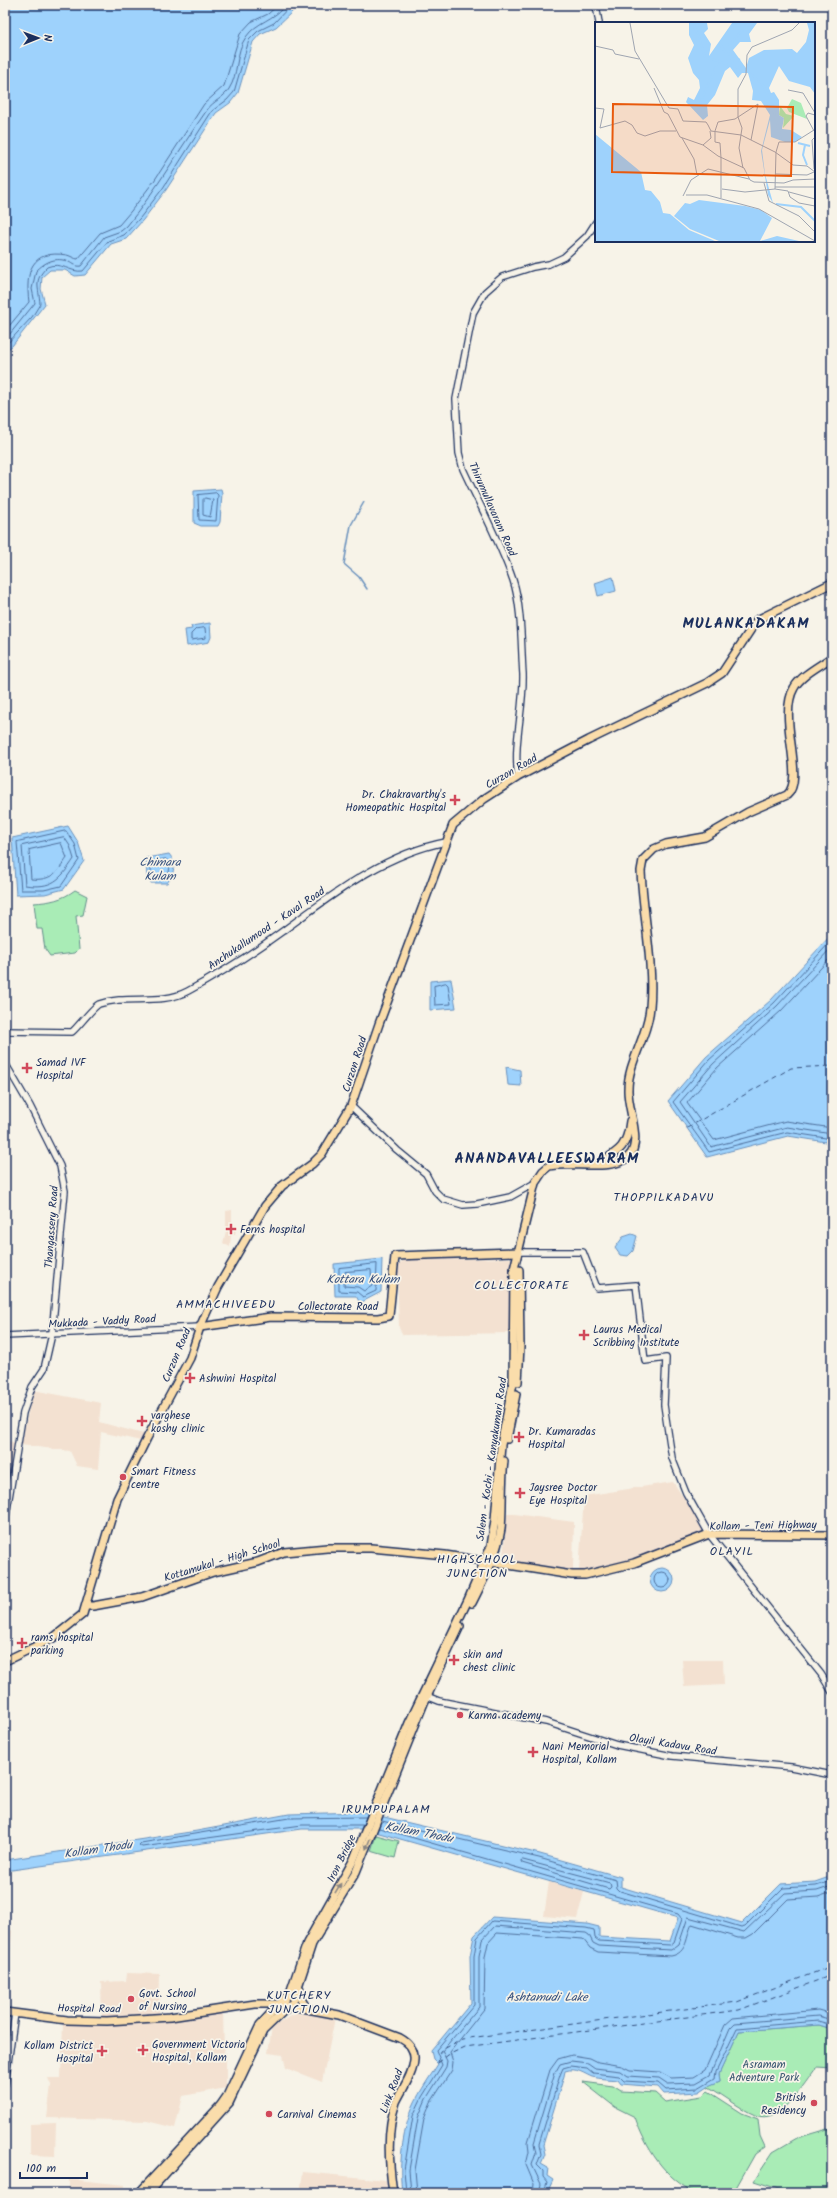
<svg xmlns="http://www.w3.org/2000/svg" width="837" height="2198" font-family="Kalam,sans-serif">
<rect width="100%" height="100%" fill="#f7f3e8"/>
<filter id="ink" filterUnits="userSpaceOnUse"><feTurbulence type="fractalNoise" baseFrequency=".025" numOctaves="2"/><feDisplacementMap in="SourceGraphic" scale="8" xChannelSelector="R" yChannelSelector="G"/><feConvolveMatrix kernelMatrix="1 2 1 2 8 2 1 2 1" color-interpolation-filters="sRGB"/></filter>
<g filter="url(#ink)">
<g fill="#f3e1d1">
<path d="M232,1210V1225L236,1226L235,1235H231L230,1247L223,1243L226,1231V1211Z"/>
<path d="M511,1258L512,1333L403,1335L399,1328L397,1265L404,1260Z"/>
<path d="M33,1390L101,1403L99,1422L147,1435L145,1442L101,1432L98,1469L77,1466L70,1451L21,1445Z"/>
<path d="M5,1441L16,1442L5,1507Z"/>
<path d="M673,1482L707,1532L661,1550L589,1571H579L584,1496Z"/>
<path d="M507,1513L574,1522L573,1570L513,1562L503,1557Z"/>
<path d="M682,1660H723L724,1685L684,1687Z"/>
<path d="M549,1882L584,1892L577,1919L544,1916Z"/>
<path d="M5,1925L12,1931L5,2013Z"/>
<path d="M127,1973L160,1974L159,2015L223,2010L224,2052L226,2053V2088L183,2096L175,2128L147,2121L47,2118L51,2085L48,2078H61L63,2023L102,2019L101,1982L126,1981Z"/>
<path d="M308,2013L335,2018L322,2082L286,2068L283,2055L268,2053L272,2027L295,2014Z"/>
<path d="M56,2123L55,2156L30,2155V2124Z"/>
<path d="M303,2172L386,2180L390,2193H300Z"/>
<path d="M69,2179L125,2185L124,2193H69Z"/>
</g>
<g fill="#a9ecb6" stroke="#628e8a">
<path d="M75,890L87,896L83,915L76,916L79,949L75,953L50,956L45,949L42,929H37L34,903C49,902 62,900 75,890Z"/>
<path d="M376,1835L399,1841L395,1858L371,1851Z"/>
<path d="M819,2025L832,2029V2068L817,2067C804,2083 780,2126 755,2115C739,2108 723,2095 707,2086L720,2081L719,2074L739,2031Z"/>
<path d="M583,2082L613,2086L621,2091L655,2093L665,2102L702,2096L708,2091L742,2113L758,2119L760,2136L765,2147L755,2154L733,2193C724,2193 703,2196 696,2193C665,2179 645,2147 635,2117L615,2107Z"/>
<path d="M827,2129L832,2132V2193H791L754,2181L773,2152L797,2138Z"/>
</g>
<g fill="#9ed2fc" stroke="#6a91bd">
<path d="M5,5H296L292,12L276,27L260,34L253,42L238,93L230,103L216,113L166,190L143,220L126,239L111,244L85,275L75,276L65,270H50L42,277L41,289L45,304L12,346L5,351Z"/>
<path d="M221,489L222,493L220,522L218,526H201L194,523V491Z"/>
<path d="M613,577L616,591L598,596L595,583Z"/>
<path d="M210,623L211,637L209,642L187,646L185,630L192,629L191,626Z"/>
<path d="M68,826L78,842L84,861L64,889L45,894L16,895L12,838Z"/>
<path d="M169,854C177,863 174,875 167,883H151L147,877L146,858Z"/>
<path d="M832,934V1143L788,1136L707,1157L668,1101L706,1057L771,1000Z"/>
<path d="M451,979L456,1008L430,1010V981Z"/>
<path d="M506,1067L520,1070L521,1086L508,1085Z"/>
<path d="M632,1234L637,1236L633,1251L628,1256L620,1255L615,1248L623,1237Z"/>
<path d="M382,1259L381,1292L360,1303L356,1296H335L334,1264Z"/>
<circle cx="662" cy="1580" r="12"/>
<path d="M363,1812L540,1854L621,1877V1887L742,1923L781,1884L815,1882L832,1876V2029L819,2025L739,2031L719,2074L720,2081L708,2086L699,2092L664,2094L658,2087L621,2084L618,2080C610,2079 600,2079 592,2077C584,2074 577,2067 565,2071L564,2076L543,2145L545,2154L541,2164L548,2168L547,2176L553,2180L547,2193H402C399,2168 401,2139 410,2114C416,2096 428,2080 438,2064L433,2059L431,2051L471,2003L470,1956L474,1936L492,1917L587,1924L599,1927V1937L670,1941L678,1918L365,1829H302L5,1871V1860L197,1831L289,1814Z"/>
</g>
<g fill="none" stroke-linecap="round" stroke-linejoin="round">
<g stroke="#4f709d" stroke-width="1">
<path d="M5,331L29,302C25,272 31,249 67,255C71,256 75,259 78,259L100,233L119,225L131,211L154,181L204,104L224,86L240,34L251,22L268,14L278,5"/>
<path d="M5,340L35,303L32,289L36,271C45,262 56,256 69,262C73,264 75,267 81,266L104,237L121,231L127,226C157,189 180,148 207,110C213,101 224,98 229,89C239,74 235,52 246,37C256,22 274,20 286,5"/>
<path d="M5,346L32,317L40,304C39,286 33,281 47,267C61,261 70,273 83,271L108,241L124,235L140,218L163,188L212,111L227,100L234,92L249,40L258,31L274,23L291,5"/>
<path d="M216,493L218,495L216,521L199,520L198,495Z"/>
<path d="M205,498L213,500L210,517L203,515V500Z"/>
<path d="M205,628L206,638L191,640V634L196,629Z"/>
<path d="M66,831L75,844L79,860L61,886L44,890H21L17,842Z"/>
<path d="M64,837L70,846L74,859C60,880 52,889 25,885L22,846Z"/>
<path d="M61,843L67,858C57,873 51,881 31,879L29,850Z"/>
<path d="M166,859C172,863 170,874 165,879H153L151,875V862Z"/>
<path d="M832,940L774,1003L709,1060L673,1102L709,1152L787,1132L832,1139"/>
<path d="M832,947L777,1006L713,1064L680,1102L711,1147L787,1127L832,1134"/>
<path d="M832,956L781,1011L717,1068L687,1103L714,1140L786,1121L832,1128"/>
<path d="M446,983L448,985L451,1004L435,1005L434,986Z"/>
<path d="M377,1264L376,1291L363,1297L357,1292L339,1291V1268Z"/>
<path d="M371,1270L372,1286L364,1291L358,1287L344,1286L345,1272Z"/>
<circle cx="662" cy="1580" r="8"/>
<path d="M382,1821L539,1858L616,1880L617,1888L620,1891L741,1927L745,1926L783,1888L816,1886L832,1881"/>
<path d="M363,1825H302L142,1847L139,1845L141,1843L289,1818L366,1817"/>
<path d="M379,1828L678,1914L682,1919L674,1942L670,1945L599,1941L595,1938L594,1930L586,1928L492,1921L477,1938L474,1956V2005L436,2050L442,2065L422,2097L413,2116L404,2170L406,2193"/>
<path d="M523,1860L610,1883L611,1887L609,1889L522,1863L521,1861Z"/>
<path d="M411,2193L409,2170L418,2118L426,2099L446,2067L447,2061L442,2051L479,2007V1956L482,1940L495,1926L586,1933L589,1935L593,1943L599,1946L671,1950L679,1944L688,1917L744,1932L785,1893L817,1891L832,1886"/>
<path d="M417,2193L415,2170L424,2119L431,2102L452,2070L453,2062L450,2052L484,2009L485,1957L488,1943L497,1933L583,1939L590,1948L598,1952L671,1956C688,1953 686,1936 692,1924L738,1938H746L753,1934L788,1899L818,1897L832,1892"/>
<path d="M533,2193L534,2184L526,2165L529,2152L528,2142L550,2070L558,2059L572,2055L590,2058L598,2062L622,2066L630,2070L660,2072L671,2078L694,2077L705,2070L725,2025L733,2018L818,2010L832,2014"/>
<path d="M539,2193L541,2184L532,2165L536,2153L534,2143L555,2073L560,2064L571,2061L588,2063L595,2068L620,2071L627,2076L659,2078L668,2084L696,2083L710,2075L730,2028L735,2023L818,2016L832,2020"/>
<path d="M544,2193L547,2182L543,2177V2171L537,2165L541,2154L539,2144L560,2075L563,2068L570,2066L587,2068L593,2073L619,2076L624,2081L658,2083L666,2090L698,2088L715,2078L716,2072L737,2028L818,2021L832,2025"/>
</g>
<path stroke="#6a91bd" stroke-width="1.5" d="M364,502L351,525L344,564L359,577L367,589"/>
<g stroke="#35507e" stroke-width="1" stroke-dasharray="5 4" stroke-linecap="butt">
<path d="M687,1128L791,1068L832,1066"/>
<path d="M438,2063L440,2051L462,2039L737,2002L832,1966"/>
<path d="M438,2063L448,2055L465,2047L739,2010L832,1975"/>
</g>
<defs>
<g id="minor">
<path d="M596,5L599,23"/>
<path d="M518,777C513,743 524,709 523,674C521,646 522,607 513,580C500,542 480,506 463,469L459,453L456,399L473,313L485,292L502,277L533,267L549,264L564,257L587,236L596,222"/>
<path d="M5,1031L72,1032C79,1026 93,1007 99,1004C128,994 160,1006 188,991C220,974 251,954 280,933C331,896 383,854 446,842"/>
<path d="M5,1063L30,1106L60,1166L65,1191L52,1334L44,1369L32,1387L23,1413L5,1522"/>
<path d="M351,1106L397,1150L426,1174L435,1191L443,1199L463,1205L477,1204L510,1197L535,1183"/>
<path d="M518,1252H583L597,1288L636,1285L645,1361L666,1358L664,1405L672,1458L686,1493L709,1534L821,1674L832,1692"/>
<path d="M5,1336L200,1327"/>
<path d="M424,1695L439,1701L546,1722L617,1745L672,1756L791,1767L832,1775"/>
<path d="M5,2084L15,2013"/>
</g>
<g id="major">
<path d="M598,1164C619,1151 627,1148 630,1121"/>
<path d="M200,1327L271,1317L378,1318L389,1316L395,1256L518,1252"/>
<path d="M518,1382L520,1347L519,1270"/>
<path d="M507,1439L516,1394"/>
<path d="M472,1603C484,1579 497,1555 501,1529C503,1506 501,1484 504,1461"/>
<path d="M86,1606H93L142,1597L213,1572L258,1562L284,1552L327,1548H371L445,1555L572,1575H585L634,1563L709,1534L832,1535"/>
<path d="M5,1661L53,1638L83,1614L117,1499L147,1438L190,1358L200,1327L218,1287L265,1206L282,1186L312,1164L322,1154L351,1106L379,1024L453,825L484,799L518,777L589,740L707,683L722,673L757,620L832,583"/>
<path d="M300,1989L301,1999L307,2009"/>
<path d="M5,2012L67,2020L107,2021L170,2017L255,2004H281L339,2015L400,2038C409,2043 415,2049 414,2060C413,2075 402,2089 396,2102C386,2131 389,2163 393,2193"/>
<path d="M139,2193L220,2106L227,2096L260,2025L290,1993L307,1943L353,1861L409,1723L468,1600L491,1546L495,1520L501,1445L513,1383L514,1269L535,1183L543,1171L549,1166C570,1161 614,1172 629,1156C643,1142 627,1108 628,1089C628,1062 648,1036 650,1007C654,965 643,914 641,871L643,860L654,849L666,844L705,837L748,812L787,795C806,778 777,717 794,688C801,675 820,666 832,657"/>
<path d="M148,2193L229,2103L263,2031L293,2002L312,1944L356,1872L424,1703L460,1626"/>
</g>
</defs>
<use href="#minor" stroke="#1b2f5e" stroke-width="8"/>
<use href="#major" stroke="#1b2f5e" stroke-width="10"/>
<use href="#minor" stroke="#f7f3e8" stroke-width="5.5"/>
<use href="#major" stroke="#faddab" stroke-width="7"/>
</g>
<defs><path id="oneway-solid" d="M-6-.8H1V-3.2L6.5 0L1 3.2V.8H-6Z"/></defs>
<g fill="#8a8684">
<use href="#oneway-solid" transform="translate(368 1844) rotate(112)"/>
<use href="#oneway-solid" transform="translate(338 1888) rotate(-59)"/>
</g>
</g>
<g fill="#d1495b" stroke="#f7f3e8" stroke-width="1.5">
<path d="M453 794h4v4h4v4h-4v4h-4v-4h-4v-4h4z"/>
<path d="M25 1062h4v4h4v4h-4v4h-4v-4h-4v-4h4z"/>
<path d="M229 1223h4v4h4v4h-4v4h-4v-4h-4v-4h4z"/>
<path d="M582 1329h4v4h4v4h-4v4h-4v-4h-4v-4h4z"/>
<path d="M188 1372h4v4h4v4h-4v4h-4v-4h-4v-4h4z"/>
<path d="M140 1415h4v4h4v4h-4v4h-4v-4h-4v-4h4z"/>
<path d="M517 1431h4v4h4v4h-4v4h-4v-4h-4v-4h4z"/>
<circle cx="123" cy="1477" r="4"/>
<path d="M518 1487h4v4h4v4h-4v4h-4v-4h-4v-4h4z"/>
<path d="M20 1637h4v4h4v4h-4v4h-4v-4h-4v-4h4z"/>
<path d="M452 1654h4v4h4v4h-4v4h-4v-4h-4v-4h4z"/>
<circle cx="460" cy="1715" r="4"/>
<path d="M531 1746h4v4h4v4h-4v4h-4v-4h-4v-4h4z"/>
<circle cx="131" cy="1999" r="4"/>
<path d="M141 2044h4v4h4v4h-4v4h-4v-4h-4v-4h4z"/>
<path d="M100 2045h4v4h4v4h-4v4h-4v-4h-4v-4h4z"/>
<circle cx="814" cy="2103" r="4"/>
<circle cx="269" cy="2114" r="4"/>
</g>
<g text-anchor="middle" stroke-width="3.5" stroke-linejoin="round" paint-order="stroke">
<g font-size="11" fill="#1b2f5e" stroke="#f7f3e8">
<text transform="translate(493 509) rotate(66)" y="4">Thirumullavaram Road</text>
<text transform="translate(511 771) rotate(-30)" y="4">Curzon Road</text>
<text transform="translate(266 928) rotate(-34)" y="4">Anchukallumood - Kaval Road</text>
<text transform="translate(354 1064) rotate(-72)" y="4">Curzon Road</text>
<text transform="translate(51 1227) rotate(-86)" y="4">Thangassery Road</text>
<text x="338" y="1310">Collectorate Road</text>
<text transform="translate(102 1321) rotate(-3)" y="4">Mukkada - Vaddy Road</text>
<text transform="translate(176 1355) rotate(-67)" y="4">Curzon Road</text>
<text transform="translate(491 1459) rotate(-82)" y="4">Salem - Kochi - Kanyakumari Road</text>
<text transform="translate(763 1525) rotate(-1)" y="4">Kollam - Teni Highway</text>
<text transform="translate(222 1560) rotate(-17)" y="4">Kottamukal - High School</text>
<text transform="translate(673 1744) rotate(9)" y="4">Olayil Kadavu Road</text>
<text transform="translate(341 1858) rotate(-64)" y="4">Iron Bridge</text>
<text transform="translate(89 2008) rotate(1)" y="4">Hospital Road</text>
<text transform="translate(391 2091) rotate(-69)" y="4">Link Road</text>
</g>
<g font-size="11" fill="#1b2f5e" stroke="#f7f3e8" text-anchor="start">
<text x="446" y="798" text-anchor="end">Dr. Chakravarthy's<tspan x="446" dy="13">Homeopathic Hospital</tspan></text>
<text x="36" y="1066">Samad IVF<tspan x="36" dy="13">Hospital</tspan></text>
<text x="240" y="1233">Ferns hospital</text>
<text x="593" y="1333">Laurus Medical<tspan x="593" dy="13">Scribbing Institute</tspan></text>
<text x="199" y="1382">Ashwini Hospital</text>
<text x="151" y="1419">varghese<tspan x="151" dy="13">koshy clinic</tspan></text>
<text x="528" y="1435">Dr. Kumaradas<tspan x="528" dy="13">Hospital</tspan></text>
<text x="131" y="1475">Smart Fitness<tspan x="131" dy="13">centre</tspan></text>
<text x="529" y="1491">Jaysree Doctor<tspan x="529" dy="13">Eye Hospital</tspan></text>
<text x="31" y="1641">rams hospital<tspan x="31" dy="13">parking</tspan></text>
<text x="463" y="1658">skin and<tspan x="463" dy="13">chest clinic</tspan></text>
<text x="468" y="1719">Karma academy</text>
<text x="542" y="1750">Nani Memorial<tspan x="542" dy="13">Hospital, Kollam</tspan></text>
<text x="139" y="1997">Govt. School<tspan x="139" dy="13">of Nursing</tspan></text>
<text x="152" y="2048">Government Victoria<tspan x="152" dy="13">Hospital, Kollam</tspan></text>
<text x="93" y="2049" text-anchor="end">Kollam District<tspan x="93" dy="13">Hospital</tspan></text>
<text x="806" y="2101" text-anchor="end">British<tspan x="806" dy="13">Residency</tspan></text>
<text x="277" y="2118">Carnival Cinemas</text>
</g>
<g font-size="11" fill="#375570" stroke="#f7f3e8">
<text x="764" y="2068">Asramam<tspan x="764" dy="13">Adventure Park</tspan></text>
</g>
<g font-size="12" font-style="italic" fill="#35507e" stroke="#f7f3e8">
<text x="160" y="866">Chimara<tspan x="160" dy="14">Kulam</tspan></text>
<text x="363" y="1283">Kottara Kulam</text>
<text transform="translate(419 1832) rotate(11)" y="4">Kollam Thodu</text>
<text transform="translate(98 1849) rotate(-8)" y="4">Kollam Thodu</text>
<text x="547" y="2001">Ashtamudi Lake</text>
</g>
<g font-size="12" letter-spacing="1" fill="#1b2f5e" stroke="#f7f3e8">
<text x="664" y="1201">THOPPILKADAVU</text>
<text x="522" y="1289">COLLECTORATE</text>
<text x="226" y="1308">AMMACHIVEEDU</text>
<text x="732" y="1555">OLAYIL</text>
<text x="477" y="1563">HIGHSCHOOL<tspan x="477" dy="14">JUNCTION</tspan></text>
<text x="386" y="1813">IRUMPUPALAM</text>
<text x="299" y="1999">KUTCHERY<tspan x="299" dy="14">JUNCTION</tspan></text>
</g>
<g font-size="15" font-weight="bold" letter-spacing="1" fill="#1b2f5e" stroke="#f7f3e8">
<text x="746" y="628">MULANKADAKAM</text>
<text x="547" y="1163">ANANDAVALLEESWARAM</text>
</g>
</g>
<g transform="translate(595 22)">
<rect width="220" height="220" fill="#f7f3e8"/>
<path d="M197,77L206,81L212,97L194,90L192,86ZM185,84L191,92L199,94L188,106L189,96L184,93Z" fill="#a9ecb6"/>
<path d="M94,1H112L113,7L109,11L116,22L114,34L137,1H162L154,12L156,20H145L138,28L151,46L154,36L169,28L197,27L202,31L211,20L214,8L212,1H220V72L215,65L194,59L184,44L174,66L176,71L179,70L184,78V93L189,96L187,107L196,108L207,115L200,120H190L176,115L175,98L167,128L170,152L178,181L173,173L166,129L175,93L166,79L157,78L158,69L153,51H147L143,56L135,45L130,49L120,73L112,83L113,94L108,98L91,80L93,75L99,78L105,66L104,58L98,51L93,36L99,23L94,13ZM0,112L46,150L50,168L56,169L65,180L68,191L75,192L94,208L120,219H0ZM104,178L150,184L166,188L177,196L165,219L182,214L204,219H124L95,207L79,194L90,181L95,182Z" fill="#9ed2fc"/>
<path fill="none" stroke="#9ed2fc" stroke-width="2" d="M97,1L103,12L110,35L150,48M125,22L130,30L145,38M131,40L145,38M138,43L134,23L154,1M153,49L168,63L177,81L186,118M110,96L105,81L123,40M203,121L215,124M210,123L208,133L212,143M181,182L206,185L220,199"/>
<path fill="none" stroke="#9fa5b1" stroke-width="1" d="M35,1L40,29L74,86L83,87L88,99L111,100L113,103M0,24L18,28L20,32L44,37M59,66L69,90L73,92L85,115L108,123L123,134L149,146L155,158L159,160L189,161L198,158L220,157M193,68L208,71L220,91M0,86L9,87L5,106L30,99L37,103L42,111L50,114L65,109H81M113,103L116,109L146,113L180,130L198,143L212,144L220,150M219,108L200,120H184L181,130L180,167L193,169L195,175L204,181L220,184M120,109L123,100L140,97L163,82L156,118M219,109L211,94L213,91L220,93M120,110V120L125,121L126,136M87,116L99,137L102,153M108,123L116,116L115,109M126,136V176M148,146L144,126L147,106L143,95V67L151,52L152,33L157,25L197,8L204,1M219,147L217,118L220,115M181,152L212,153L219,150M169,161L174,179L204,194L220,210M180,165H220M127,167L150,170L180,167M194,170L220,177M91,173H112L164,187L220,219M88,174L96,158L113,147L154,157"/>
<path fill="#e8590c" fill-opacity="0.15" stroke="#e8590c" stroke-width="2" d="M18,82L198,85L196,154L17,150Z"/>
<rect width="220" height="220" fill="none" stroke="#1b2f5e" stroke-width="2"/>
</g>
<rect width="837" height="2198" fill="none" stroke="#f7f3e8" stroke-width="20"/>
<rect x="10" y="10" width="817" height="2178" fill="none" stroke="#1b2f5e" stroke-width="1.5" filter="url(#ink)"/>
<g transform="translate(38 38) rotate(89)" stroke="#f7f3e8" stroke-width="3" paint-order="stroke">
<path d="M0-3L7 15L0 10L-7 15Z" fill="#1b2f5e"/>
<text y="-6" font-size="11" font-weight="bold" text-anchor="middle" fill="#1b2f5e">N</text>
</g>
<path d="M20 2172v6h67v-6" fill="none" stroke="#1b2f5e" stroke-width="2"/>
<text x="26" y="2172" font-size="12" fill="#1b2f5e" stroke="#f7f3e8" stroke-width="3" paint-order="stroke">100 m</text>
</svg>
